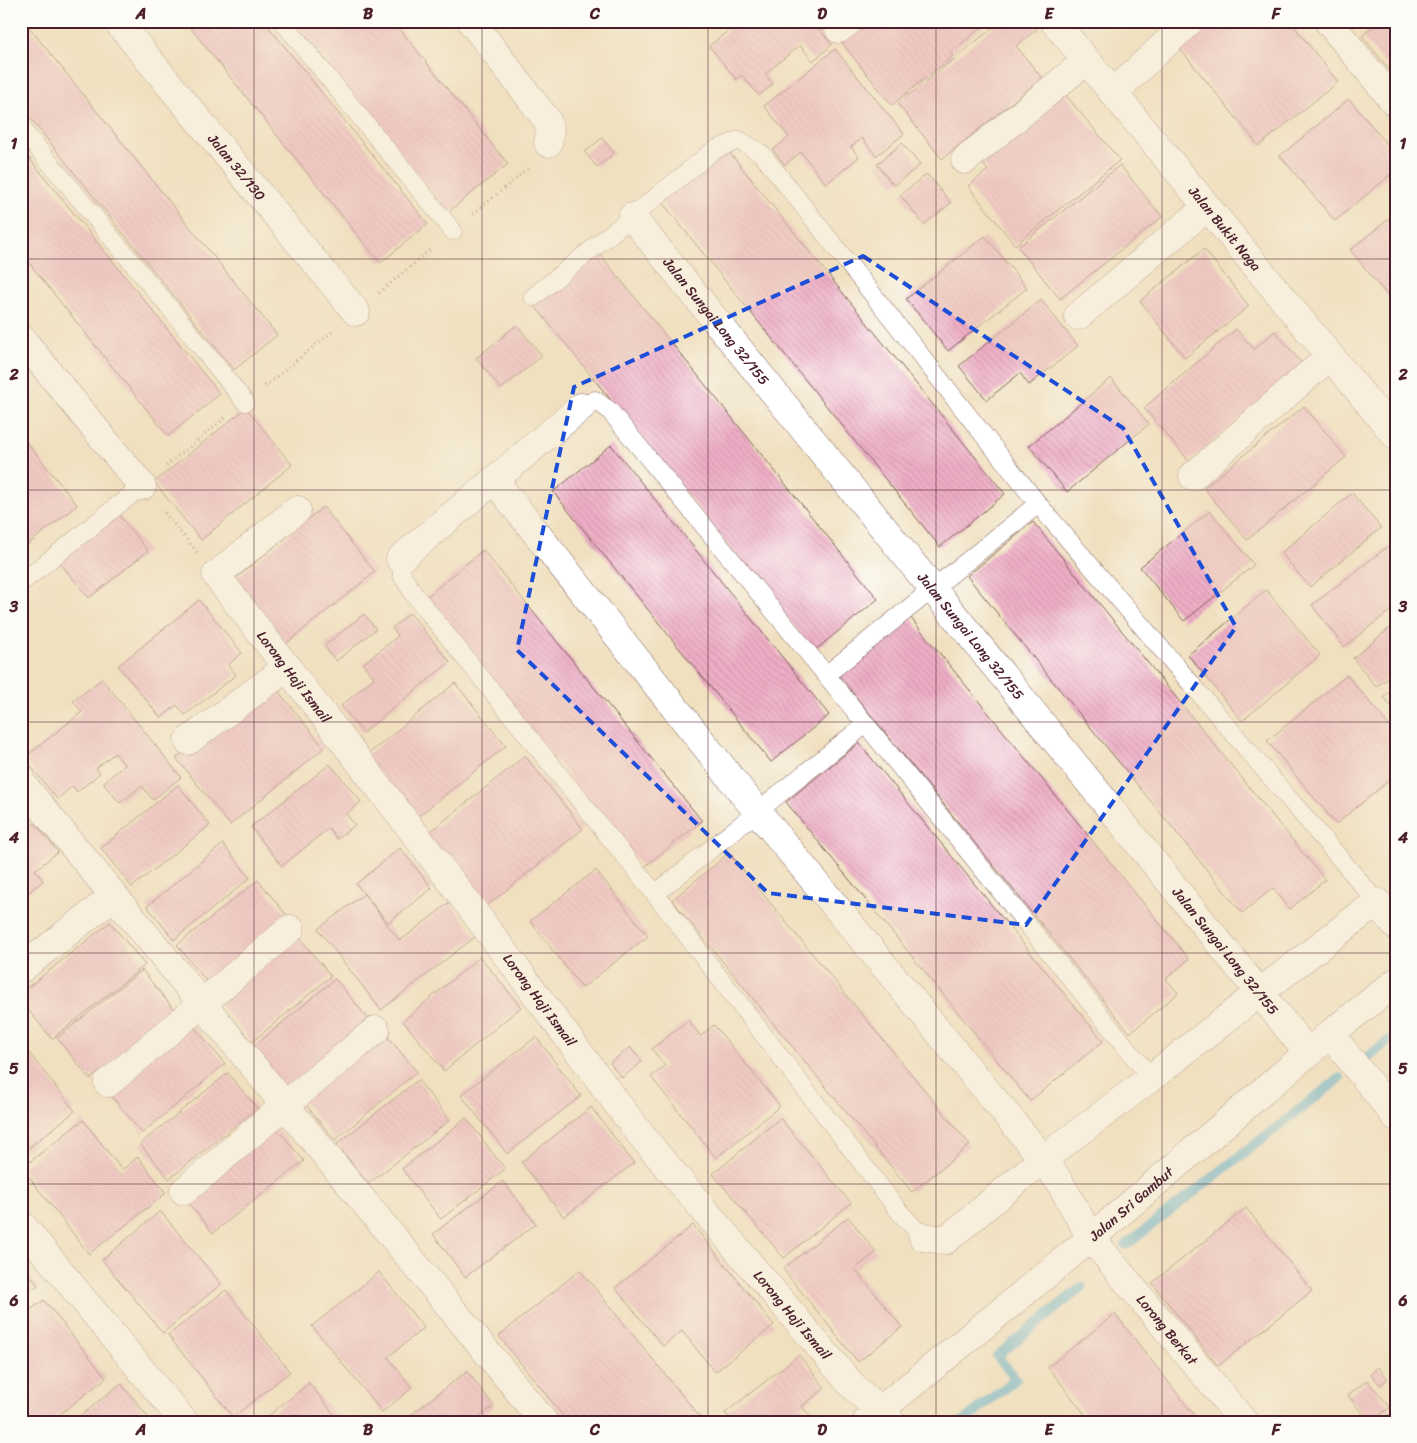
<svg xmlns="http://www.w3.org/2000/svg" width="1417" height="1443" font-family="Sriracha,sans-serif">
<defs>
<pattern id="building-back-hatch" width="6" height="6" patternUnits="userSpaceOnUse" patternTransform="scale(1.25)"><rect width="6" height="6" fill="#eeaec6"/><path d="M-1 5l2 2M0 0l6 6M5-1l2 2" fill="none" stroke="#ce95aa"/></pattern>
</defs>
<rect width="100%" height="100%" fill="#fdfcf7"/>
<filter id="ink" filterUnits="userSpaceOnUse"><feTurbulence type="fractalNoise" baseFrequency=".02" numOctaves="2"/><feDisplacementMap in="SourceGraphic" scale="10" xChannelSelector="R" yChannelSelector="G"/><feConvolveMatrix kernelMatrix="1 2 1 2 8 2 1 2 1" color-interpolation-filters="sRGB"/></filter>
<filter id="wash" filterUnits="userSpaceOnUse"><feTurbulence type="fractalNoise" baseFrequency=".0096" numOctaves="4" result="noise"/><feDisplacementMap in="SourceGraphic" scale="20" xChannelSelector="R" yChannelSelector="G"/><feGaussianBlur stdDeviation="1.12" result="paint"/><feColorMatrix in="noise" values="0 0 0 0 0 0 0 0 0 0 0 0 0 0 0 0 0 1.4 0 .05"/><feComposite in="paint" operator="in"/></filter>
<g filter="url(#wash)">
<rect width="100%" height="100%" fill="#f0e0c0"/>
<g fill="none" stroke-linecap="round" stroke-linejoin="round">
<g stroke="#54aed1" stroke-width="10">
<path d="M1364,1060L1396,1035"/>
<path d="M1126,1245L1340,1078"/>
<path d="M962,1422L1016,1379L997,1356L1082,1287"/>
</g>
</g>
<g id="blocks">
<g fill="url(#building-back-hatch)">
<path d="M21,21H24L277,335L234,370L21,107Z"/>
<path d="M185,21H264L428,224L380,263Z"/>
<path d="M294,21H393L508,164L448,212Z"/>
<path d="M722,21H813L832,45L813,61L800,45L765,74L773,84L759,96L742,75L736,79L709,46L729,30Z"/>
<path d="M866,21H989L950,53L953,56L892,105L841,42Z"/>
<path d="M1001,21H1031L1037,29L1016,46L1042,78L942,159L898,104Z"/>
<path d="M1206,21H1290L1338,82L1259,146L1177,45Z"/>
<path d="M1380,21H1396V78L1362,36Z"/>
<path d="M835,49L904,134L876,156L862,138L851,147L859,157L826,184L801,152L785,165L773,150L789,137L764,106Z"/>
<path d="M1063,92L1120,160L1015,245L968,186L988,170L979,160Z"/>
<path d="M1349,99L1396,155V170L1335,221L1280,156Z"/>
<path d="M602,138L614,153L597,167L585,152Z"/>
<path d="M902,143L920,165L894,186L877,164Z"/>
<path d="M21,148L220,394L168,436L21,253Z"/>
<path d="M726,148L1005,494L940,547L661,201Z"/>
<path d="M1120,165L1162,217L1060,299L1018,247Z"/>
<path d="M927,174L951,203L924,225L900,195Z"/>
<path d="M1396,213V306L1350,250Z"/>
<path d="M985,236L1027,288L948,351L906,299Z"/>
<path d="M1204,249L1249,306L1185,358L1140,301Z"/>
<path d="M599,253L878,599L814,651L534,305Z"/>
<path d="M1041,300L1078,346L1029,385L1020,373L987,400L959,366Z"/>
<path d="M517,325L542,356L501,389L476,358Z"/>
<path d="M1236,329L1254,349L1275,331L1303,365L1189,461L1144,408Z"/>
<path d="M1111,378L1149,424L1067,492L1029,446Z"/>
<path d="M1304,406L1346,457L1247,540L1204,488Z"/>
<path d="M246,408L292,465L201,540L154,482Z"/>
<path d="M21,435L77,505L26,546L21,541Z"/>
<path d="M611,445L829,715L771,762L553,492Z"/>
<path d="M1352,493L1381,528L1310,587L1281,553Z"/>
<path d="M323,507L375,572L283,646L231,582Z"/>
<path d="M1210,511L1254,565L1184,621L1140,567Z"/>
<path d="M119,515L148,551L89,598L60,563Z"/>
<path d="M1033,522L1325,880L1290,909L1273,888L1242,913L967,576Z"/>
<path d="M1391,544L1396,550V606L1344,647L1312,605Z"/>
<path d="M483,550L702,821L643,868L425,598Z"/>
<path d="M1266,590L1320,655L1242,721L1188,655Z"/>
<path d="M199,600L242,653L228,665L236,675L185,715L177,705L161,718L118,666Z"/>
<path d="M410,613L450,662L363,733L341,706L374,678L363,664L398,636L392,628Z"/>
<path d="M364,614L376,629L336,661L324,646Z"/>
<path d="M910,617L1189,959L1166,979L1178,993L1130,1033L839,676Z"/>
<path d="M1396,623V672L1376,687L1353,658Z"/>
<path d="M1347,675L1396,734V775L1336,824L1267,741Z"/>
<path d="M102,679L181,777L153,800L142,786L120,803L103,783L125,765L115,753L96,768L100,773L77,792L73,786L57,799L24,758L82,712L73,701Z"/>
<path d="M270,681L324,748L230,825L176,758Z"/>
<path d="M455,683L506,746L416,818L366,756Z"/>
<path d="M1396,687V712L1384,697Z"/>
<path d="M859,743L1103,1041L1030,1101L786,802Z"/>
<path d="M525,756L583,829L484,908L426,835Z"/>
<path d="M330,764L361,802L346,814L355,825L337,839L329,828L282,866L251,827Z"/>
<path d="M178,785L210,825L132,887L101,848Z"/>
<path d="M35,823L58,852L35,870L43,881L21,898V827L25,832Z"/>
<path d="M223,844L250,878L174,940L147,906Z"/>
<path d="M400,848L432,888L388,923L356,884Z"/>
<path d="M729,853L970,1145L912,1192L672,900Z"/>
<path d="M596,870L648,936L582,988L530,921Z"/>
<path d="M258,880L288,917L207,982L177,945Z"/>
<path d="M364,894L400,941L450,902L476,936L381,1010L318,929Z"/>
<path d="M110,922L145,965L52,1039L21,1001V993Z"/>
<path d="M299,937L331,976L252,1042L220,1004Z"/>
<path d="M480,957L521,1007L444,1071L403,1021Z"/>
<path d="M142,970L175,1011L90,1079L57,1038Z"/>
<path d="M335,979L372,1023L282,1098L245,1054Z"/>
<path d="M688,1020L701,1036L714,1025L780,1106L716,1158L651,1077L665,1066L652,1049Z"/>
<path d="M191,1023L225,1064L142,1133L108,1092Z"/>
<path d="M384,1032L417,1072L335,1140L302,1100Z"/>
<path d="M536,1037L581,1096L507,1154L461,1095Z"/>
<path d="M21,1043L75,1111L21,1154Z"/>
<path d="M630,1047L642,1062L622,1078L610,1063Z"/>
<path d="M228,1073L257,1108L169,1179L140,1144Z"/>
<path d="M418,1080L450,1120L368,1184L337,1144Z"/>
<path d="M591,1107L634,1163L564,1217L521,1162Z"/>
<path d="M466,1118L505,1169L441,1219L402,1169Z"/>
<path d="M780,1118L851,1203L784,1258L713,1174Z"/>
<path d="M83,1120L122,1170L138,1157L166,1193L89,1254L22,1168Z"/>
<path d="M274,1125L304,1161L213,1233L183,1196Z"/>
<path d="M503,1181L536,1224L465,1277L433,1234Z"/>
<path d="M1246,1208L1312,1291L1218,1366L1152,1283Z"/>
<path d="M160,1211L221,1284L163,1333L102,1260Z"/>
<path d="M848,1217L876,1252L855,1269L902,1327L858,1362L783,1269Z"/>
<path d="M693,1225L774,1325L715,1372L682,1331L663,1346L615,1288Z"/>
<path d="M21,1264L38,1285L21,1298Z"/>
<path d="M580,1270L704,1422H568L499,1336Z"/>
<path d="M379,1272L424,1328L388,1357L412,1388L382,1412L312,1326Z"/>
<path d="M226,1290L290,1372L233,1417L168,1335Z"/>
<path d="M44,1300L106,1378L50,1422H21V1317Z"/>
<path d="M1115,1314L1198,1420L1196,1422H1091L1048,1367Z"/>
<path d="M799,1355L825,1388L802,1406L811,1418L806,1422H732L725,1413Z"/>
<path d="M1378,1367L1388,1379L1380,1385L1371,1374Z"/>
<path d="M467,1371L494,1406L473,1422H402Z"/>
<path d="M1367,1380L1390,1407L1372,1422H1370L1348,1396Z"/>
<path d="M121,1383L152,1422H73Z"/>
<path d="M309,1383L340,1422H261Z"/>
<path d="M1396,1405V1416L1390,1409Z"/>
<path d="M1388,1414L1395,1422H1379Z"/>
</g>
</g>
</g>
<g filter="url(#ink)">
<use href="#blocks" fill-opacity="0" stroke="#84635f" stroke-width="1"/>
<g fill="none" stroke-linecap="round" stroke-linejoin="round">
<defs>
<g id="lane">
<path d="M282,21L453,231"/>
<path d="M21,128L177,317L245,402"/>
<path d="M533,297L714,150L739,140L762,154L1038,504L1377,902"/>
<path d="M581,407L595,400L609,410L826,675L1151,1078"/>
<path d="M400,559L402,575L413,593L655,894L902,1215L923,1237"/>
<path d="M21,583L142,486"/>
<path d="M826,675L1038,504"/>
<path d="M655,894L866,724"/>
</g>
<g id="street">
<path id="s1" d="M117,21L356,312"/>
<path d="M471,21L547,120L550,132L548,143"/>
<path id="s2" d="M1054,21L1396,436"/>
<path d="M1328,21L1396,104"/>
<path d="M839,29L849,21"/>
<path d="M1113,93L1190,21"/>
<path d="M965,160L1086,61"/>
<path id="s3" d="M632,217L1309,1054"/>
<path d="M1078,316L1207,207"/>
<path d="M21,338L142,486"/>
<path d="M1193,476L1330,356"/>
<path id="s4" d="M494,480L757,811L1043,1159L1059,1181L1091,1238L1244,1422"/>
<path id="s5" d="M297,510L216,575L457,889L640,1134L850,1383L891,1422"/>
<path d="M400,559L581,407"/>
<path d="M188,741L288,667"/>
<path d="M21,782L544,1422"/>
<path d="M21,969L114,896"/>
<path d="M1330,1034L1396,1117"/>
<path d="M108,1083L290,929"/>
<path d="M184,1191L285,1105L376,1030"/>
<path d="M21,1224L184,1422"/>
<path d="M923,1237L946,1240L1043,1159L1151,1078L1259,993L1377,902L1396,926"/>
<path id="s6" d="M867,1421L1091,1238L1330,1034L1396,982"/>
</g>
</defs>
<use href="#lane" stroke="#84635f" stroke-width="19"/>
<use href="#street" stroke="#84635f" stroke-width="29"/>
<g stroke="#84635f" stroke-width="3" stroke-dasharray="1 4" stroke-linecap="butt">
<path d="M473,214L530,167"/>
<path d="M379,293L432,248"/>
<path d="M265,386L332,332"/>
<path d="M166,466L225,418"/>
<path d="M161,509L197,552"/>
</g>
<use href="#lane" stroke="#fff" stroke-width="18"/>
<use href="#street" stroke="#fff" stroke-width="28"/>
</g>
</g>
<path d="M0 0H1417V1443H0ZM863,256L1123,428L1236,627L1026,925L768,893L517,650L574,387Z" fill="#f0e0c0" fill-opacity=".55" fill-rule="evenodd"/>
<path fill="none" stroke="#1d4ed8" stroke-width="4" stroke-dasharray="10 6" stroke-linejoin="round" d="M863,256L1123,428L1236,627L1026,925L768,893L517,650L574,387Z"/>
<path fill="none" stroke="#4a1f2b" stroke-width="1" stroke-opacity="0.55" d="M254,21V1422M482,21V1422M708,21V1422M936,21V1422M1162,21V1422M21,259H1396M21,490H1396M21,722H1396M21,953H1396M21,1184H1396"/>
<g text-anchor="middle" stroke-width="4.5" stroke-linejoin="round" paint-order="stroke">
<g font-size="14" fill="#4a1f2b" stroke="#fdfcf7">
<text dy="5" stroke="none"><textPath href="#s1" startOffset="189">Jalan 32/130</textPath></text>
<text dy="5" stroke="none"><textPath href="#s2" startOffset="269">Jalan Bukit Naga</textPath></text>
<text dy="5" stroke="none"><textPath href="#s3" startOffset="134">Jalan Sungai Long 32/155</textPath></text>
<text dy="5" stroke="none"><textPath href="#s3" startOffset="539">Jalan Sungai Long 32/155</textPath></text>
<text dy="5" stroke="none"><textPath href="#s5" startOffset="232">Lorong Haji Ismail</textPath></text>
<text dy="5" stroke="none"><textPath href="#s3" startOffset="944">Jalan Sungai Long 32/155</textPath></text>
<text dy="5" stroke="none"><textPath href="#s5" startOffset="638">Lorong Haji Ismail</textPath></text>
<text dy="5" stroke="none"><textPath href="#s6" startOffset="342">Jalan Sri Gambut</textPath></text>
<text dy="5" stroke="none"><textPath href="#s5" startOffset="1042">Lorong Haji Ismail</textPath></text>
<text dy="5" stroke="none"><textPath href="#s4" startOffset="1085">Lorong Berkat</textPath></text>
</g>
</g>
<rect width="1417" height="1443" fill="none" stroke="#fdfcf7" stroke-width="55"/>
<rect x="28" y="28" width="1362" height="1388" fill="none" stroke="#4a1f2b" stroke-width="2"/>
<g font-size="16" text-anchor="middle" font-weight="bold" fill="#4a1f2b">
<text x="141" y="19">A</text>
<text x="368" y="19">B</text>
<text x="595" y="19">C</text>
<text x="822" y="19">D</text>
<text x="1049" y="19">E</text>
<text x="1276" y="19">F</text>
<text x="14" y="149">1</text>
<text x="1403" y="149">1</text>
<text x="14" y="380">2</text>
<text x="1403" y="380">2</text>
<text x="14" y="612">3</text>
<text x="1403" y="612">3</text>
<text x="14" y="843">4</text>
<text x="1403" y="843">4</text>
<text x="14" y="1074">5</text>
<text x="1403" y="1074">5</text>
<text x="14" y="1306">6</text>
<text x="1403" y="1306">6</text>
<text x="141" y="1435">A</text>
<text x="368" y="1435">B</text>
<text x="595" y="1435">C</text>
<text x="822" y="1435">D</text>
<text x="1049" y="1435">E</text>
<text x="1276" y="1435">F</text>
</g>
</svg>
